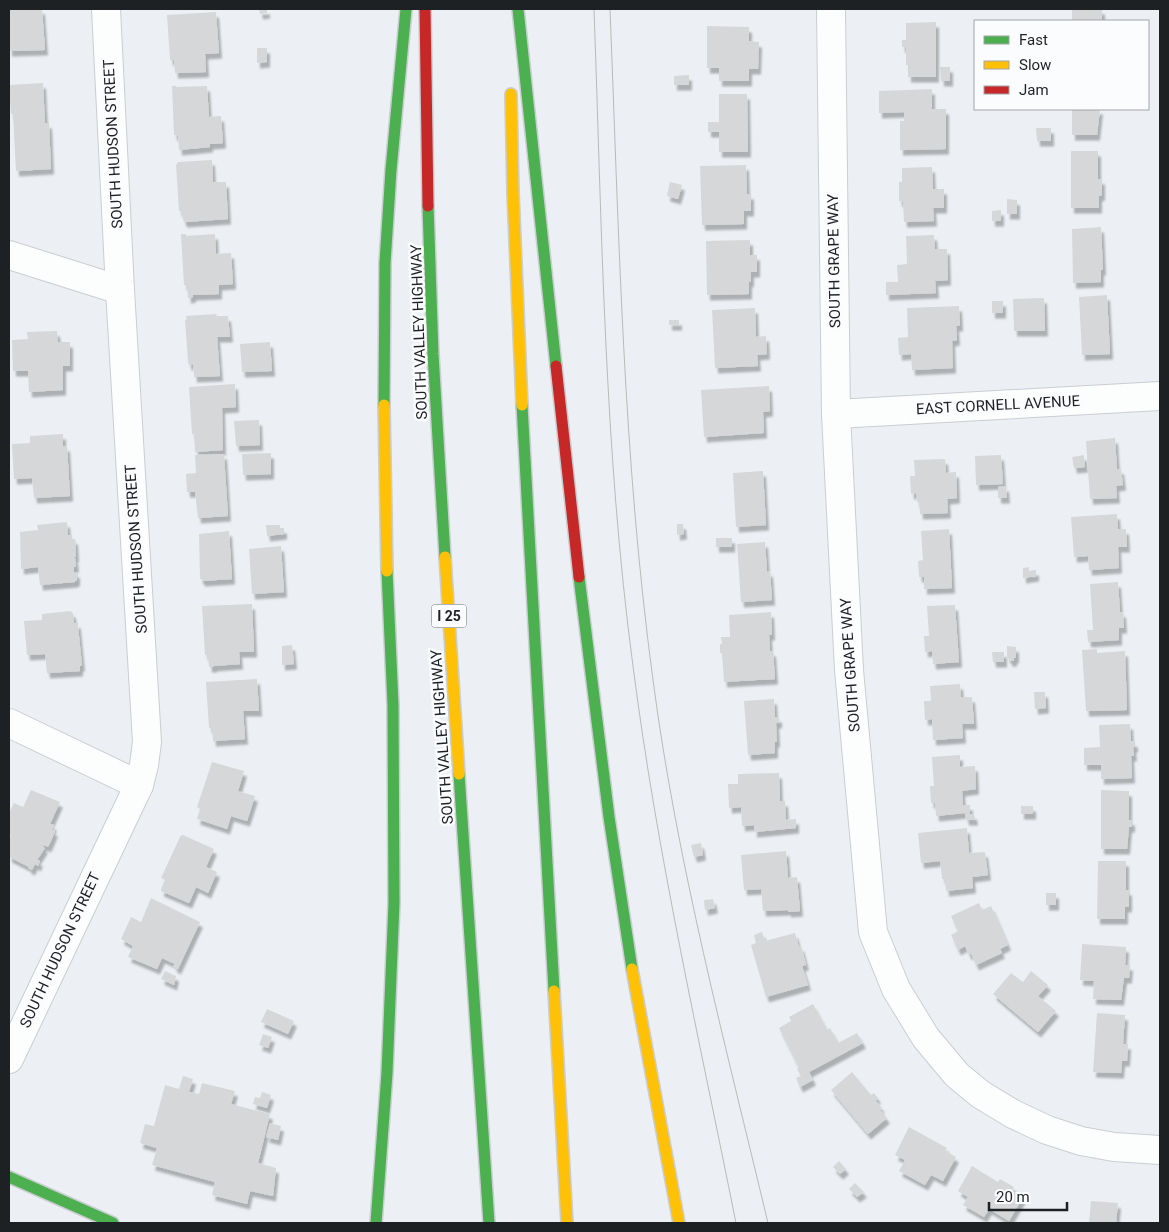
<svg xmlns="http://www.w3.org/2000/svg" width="1169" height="1232" font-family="Roboto,sans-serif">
<defs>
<filter id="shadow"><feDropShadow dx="3" dy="5.5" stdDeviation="1" flood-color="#0004"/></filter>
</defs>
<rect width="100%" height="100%" fill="#ecf0f4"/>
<g fill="#d6d7d8" filter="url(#shadow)">
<path d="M9,9H42L45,50L9,51Z"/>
<path d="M259,9H267V13L260,14Z"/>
<rect x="1072" y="9" width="30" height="12"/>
<path d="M216,12L219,53L205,54L206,72L175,73L174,60H170L167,15Z"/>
<path d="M936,22V77H908V65H906V47H902V40H906V23Z"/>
<path d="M707,26L749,27V41L759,42L758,69H749V81H719V68H707Z"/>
<path d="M257,48H267V62L257,63Z"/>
<path d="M940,67H950V81H941Z"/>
<path d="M689,75V85H674V76Z"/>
<path d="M43,83L45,123H49L51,169L16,171L13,114H11L9,85Z"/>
<path d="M172,86H176V87L207,86L209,117L221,116L223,143L210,144V147L179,150L178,136L174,135Z"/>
<path d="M932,89V109H946V149L900,150V121H904V112L879,113V91Z"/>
<path d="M719,94H747L748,152H719V132H708V122H719Z"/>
<path d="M1072,109H1100L1097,135H1072Z"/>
<path d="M1036,128H1051V141H1037Z"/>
<path d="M1071,151H1098V179H1102V195L1099,196V208H1071Z"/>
<path d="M212,160L213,182H226L228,219L185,222L183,220L182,211H179L176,165L178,162Z"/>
<path d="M746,165L747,194H751V211H744V224L702,225L700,166Z"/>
<path d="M932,167L933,189H944V208H933L934,221L904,222L903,202L899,201V182H902V168Z"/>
<path d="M670,182L682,185L678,199L667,196Z"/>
<path d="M1007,199L1017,200V214H1007Z"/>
<path d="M1001,210V221H992V211Z"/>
<path d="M1101,227L1103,270H1101V282L1073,283L1072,229Z"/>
<path d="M181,234H186V236L215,234L216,254L231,253L233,284L219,285V294L193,295V297L188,298L187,285H184Z"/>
<path d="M934,235L935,249H947L948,280L935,281L936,293L886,295V282H898L897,265L907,264L906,236Z"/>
<path d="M750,240V255H757V272H751V282L749,281V294L707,295L706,241Z"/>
<path d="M1107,295L1110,354L1082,355L1079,297Z"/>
<path d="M1044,298L1045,331H1014L1013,299Z"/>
<rect x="992" y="301" width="11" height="12"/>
<path d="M959,306L960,326H956L957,340L952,341L953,368L912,370L911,354L899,355L898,338L908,337L907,308Z"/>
<path d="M755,308L756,337L766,336L767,354L757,355L758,366L715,368L712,310Z"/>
<path d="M217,314L216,316H228L230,337H217L220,376L194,377L193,364L189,365L188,362L185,320L187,319L186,316Z"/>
<rect x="669" y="320" width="10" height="5"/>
<path d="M57,331L58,342H69L70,343V366H63V390L29,392L28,371H13L12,340L28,339L27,332Z"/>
<path d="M270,342L272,371L242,372L240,344Z"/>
<path d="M235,384L236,407L222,408L223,450L195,452L194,434H192L189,387Z"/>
<path d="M769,386L770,411L763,412L764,433L704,437L701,390Z"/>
<path d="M259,420L260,445L236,446L234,421Z"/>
<path d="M63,434V446H67L70,496L34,498L32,478L14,479L12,444L30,443V436Z"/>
<path d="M1115,438L1117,469H1121L1123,485L1116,486L1117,498L1090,499L1086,441Z"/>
<path d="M271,453V474L243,475L242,454Z"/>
<path d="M224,454L228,516L198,518L195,492H187L186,474L196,473L195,455Z"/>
<path d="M1001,455L1003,484L976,485L975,456Z"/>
<path d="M1084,455L1085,467L1074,468L1072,457Z"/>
<path d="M945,459L946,473L956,472L957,498L947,499L948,513L920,514L919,502H917L916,493L911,494L910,476H915L914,460Z"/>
<path d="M763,471L766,525L736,527L733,473Z"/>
<path d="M1006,486L1007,498H998V487Z"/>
<path d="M1117,514L1118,529H1126L1127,547H1118L1119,568L1089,570L1088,556L1074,557L1071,517Z"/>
<path d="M67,522L68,535H72V539H75L76,557H73L75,558L76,567H74V573L77,572V581H75V582L40,585L38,567L21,569L20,532L38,530L37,525Z"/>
<path d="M677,524H683L684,534L677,535Z"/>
<path d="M266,525H280V528H284V534L267,536Z"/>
<path d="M949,529L952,588L924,589V577H919L918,561L923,560L921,531Z"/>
<path d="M229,531L232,579L202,581V579H200L199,534Z"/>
<rect x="716" y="538" width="16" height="9"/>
<path d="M765,542L767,572L770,571L772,600L741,602L737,544Z"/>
<path d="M281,546L284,592L252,594L249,549Z"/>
<path d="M1029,567V571L1036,570V576L1023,578V568Z"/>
<path d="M1118,582L1120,612H1123L1124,628H1119V640L1088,642L1087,630H1093L1090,584Z"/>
<path d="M252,604L254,652H239L240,664L214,666V667H209L208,655H205L202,606Z"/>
<path d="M955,605L959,662L933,664L932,651L925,652L924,636H929L927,606Z"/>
<path d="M71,611L72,613H73L74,623H78V626L82,666H80V671L47,673L45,654L27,655L24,621L42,620V614Z"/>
<path d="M771,612L772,635H769L770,651H773L775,679L724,682L722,653H720V644H722L721,637H730L729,615Z"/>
<path d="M292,645L294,664L282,665V646Z"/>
<path d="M1007,646L1016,647V658H1014V661H1009V658H1007Z"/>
<path d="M1097,649V653L1125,651L1127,710L1086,711L1082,650Z"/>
<path d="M992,652H1004V662H993Z"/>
<path d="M257,679L259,711H243L245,739L213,741L212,728H209L206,682Z"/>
<path d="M960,684L961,697H972L974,724H962L963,738L933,740L932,719L925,720L924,701H931L930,686Z"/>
<path d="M1034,692H1045L1046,708L1035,709Z"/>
<path d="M774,699L775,717H779V723H776L777,742H775V753L748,755L744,701Z"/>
<path d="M1130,724L1131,741L1135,742V747H1133L1134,756H1131L1132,778L1101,779V765H1084V748L1100,747L1099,725Z"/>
<path d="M960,755V767L975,766L976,789L962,791L963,805H970V814H974L975,820H966L965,813L936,816L935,803H931L930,786H934L932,757Z"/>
<path d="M212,762L244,771L238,791L255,796L247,821L231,816L227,829L197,819L200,809L197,807Z"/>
<path d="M779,773L780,801H785L786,820L796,819V828L754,832V825L742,826L741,807L729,808L728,784H738V774Z"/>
<path d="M31,790L60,802L50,824L54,825L52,830L55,831L51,841L48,847L44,845L43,847L45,848L37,860L40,861L38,866L35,864L32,870L28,868L29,867L9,857V840L11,836L9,835V813L14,803L23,807Z"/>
<path d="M1101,790L1129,791V820H1132V827H1129L1127,849H1101Z"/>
<rect x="1021" y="806" width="12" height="8"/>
<path d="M967,828L969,853L985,852L988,875L972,877L973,888L946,891L945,879H942V877L940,861L921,863L918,833Z"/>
<path d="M181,835L183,836V835L214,849L206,867L217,872L208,893L196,887L189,903L161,891V889L165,880L161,878Z"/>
<path d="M701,843L703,855L694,857L691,845Z"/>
<path d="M786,851L788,878L797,877L800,911L788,912V910L763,911L761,889L744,890L741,855Z"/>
<path d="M1098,861H1126V890H1129V907H1125V919H1097Z"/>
<rect x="1046" y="893" width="10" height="12"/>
<path d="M151,898L200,922L178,969L173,966L175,964L162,958L157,969L128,957L133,946L121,939L131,917L141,922Z"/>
<path d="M713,899L715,908L705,910L704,900Z"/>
<path d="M979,903L982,910L991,906L1008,945L1000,949L1002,953L976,965L971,953L969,955L965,946L958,950L951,935L958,931L951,916Z"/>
<path d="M762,932L765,941L795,933L799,947L801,946L806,965L802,966L808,985L766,997L751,945L756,943L754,935Z"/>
<path d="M1082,944L1126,947L1125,965H1130L1129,978H1124L1121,1000L1093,999L1094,981L1080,980Z"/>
<path d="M165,971L176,976L174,985L161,979Z"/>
<path d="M1031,971L1048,985L1038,996L1056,1011L1038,1032L993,994L1011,973L1023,982Z"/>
<path d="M813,1004L827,1030L830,1028L838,1043L857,1033L863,1043L809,1072L813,1080L800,1087L796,1078L801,1076L797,1069L799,1068L779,1028L791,1021L789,1017Z"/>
<path d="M267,1009L294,1021L288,1034L261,1022Z"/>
<path d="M1097,1013L1125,1015L1123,1044H1128L1127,1061H1122L1121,1073L1093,1072Z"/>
<path d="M263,1034L272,1037L268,1048L259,1045Z"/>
<path d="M852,1072L871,1095L874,1093L878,1098L875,1100L882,1108L880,1109L881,1111L887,1118L868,1134L831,1090Z"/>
<path d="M183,1076L193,1079L189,1092L199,1094L202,1083L235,1091L231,1104L270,1114L258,1163L276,1168L273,1196L250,1191L247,1204L212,1195L215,1182L152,1165L157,1148L140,1143L145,1124L154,1126L165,1085L179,1089Z"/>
<path d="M262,1092L271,1095L267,1108L253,1104L255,1097L260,1098Z"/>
<path d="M270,1123L281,1126L278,1140L266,1137Z"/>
<path d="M909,1127L947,1148L945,1151L956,1157L943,1181L931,1175L925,1185L899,1171L905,1160L895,1155Z"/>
<path d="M839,1161L846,1169L840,1174L833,1167Z"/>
<path d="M972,1166L998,1182L1000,1179L1014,1187L1012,1191L1023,1197L1009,1221L989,1209L984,1217L963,1205L968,1197L958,1191Z"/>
<path d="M855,1183L864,1192L857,1197L849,1189Z"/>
<path d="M1091,1201L1118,1203L1116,1223H1089Z"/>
</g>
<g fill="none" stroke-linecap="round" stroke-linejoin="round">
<defs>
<g id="street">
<path d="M831,9L836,414L849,670L873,932L896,989L926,1038L957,1075L980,1094L1013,1114L1047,1130L1081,1141L1114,1147L1160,1150"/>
<path d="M9,255L120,290"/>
<path d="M836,414L1160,396"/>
<path d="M9,723L139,785"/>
<path d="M9,1059L139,785L144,765L147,742L120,290L106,9"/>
</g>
<g id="fast">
<path d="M518,9L556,366"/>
<path d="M428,206L433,354L445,557"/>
<path d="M384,405L385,263L391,170L406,9"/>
<path d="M522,405L554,991"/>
<path d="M579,577L609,817L632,969"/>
<path d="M459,774L489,1223"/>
<path d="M9,1177L113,1223"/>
<path d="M376,1223L387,1073L394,903L393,705L387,571"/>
</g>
<g id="slow">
<path d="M511,94L513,193L522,405"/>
<path d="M384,405L387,571"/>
<path d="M445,557L459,774"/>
<path d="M632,969L679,1223"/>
<path d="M554,991L567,1223"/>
</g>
<g id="jam">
<path d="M425,9L428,206"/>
<path d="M556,366L579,577"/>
</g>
</defs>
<use href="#street" stroke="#cacdd1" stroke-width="30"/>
<use href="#fast" stroke="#cacdd1" stroke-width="14"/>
<use href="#slow" stroke="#cacdd1" stroke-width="14"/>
<use href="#jam" stroke="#cacdd1" stroke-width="14"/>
<use href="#street" stroke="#fcfdfd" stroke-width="28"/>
<use href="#fast" stroke="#4caf50" stroke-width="11"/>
<use href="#slow" stroke="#ffc107" stroke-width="11"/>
<use href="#jam" stroke="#c62828" stroke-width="11"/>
<g stroke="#b9baba" stroke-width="1">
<path d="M594,9C602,228 604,449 633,666C657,854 699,1038 736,1223"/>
<path d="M610,9C619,233 623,458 653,680C677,863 725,1043 768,1223"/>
</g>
</g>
<g text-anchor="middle" stroke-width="5" stroke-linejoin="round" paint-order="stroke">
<rect fill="#fbfcfe" stroke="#606365" stroke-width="1" x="431.5" y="604.5" width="35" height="23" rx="4"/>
<g font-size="14" font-weight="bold" fill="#1e2124">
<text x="449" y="621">I 25</text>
</g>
<g font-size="15" fill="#1e2124" stroke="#fbfcfe">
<text transform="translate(113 144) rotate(-93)" y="5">SOUTH HUDSON STREET</text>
<text transform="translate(834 261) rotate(-91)" y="5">SOUTH GRAPE WAY</text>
<text transform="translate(419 332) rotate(-92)" y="5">SOUTH VALLEY HIGHWAY</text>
<text transform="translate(998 405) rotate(-3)" y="5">EAST CORNELL AVENUE</text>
<text transform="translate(136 549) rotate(-94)" y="5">SOUTH HUDSON STREET</text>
<text transform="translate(850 665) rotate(-94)" y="5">SOUTH GRAPE WAY</text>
<text transform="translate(442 737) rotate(-94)" y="5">SOUTH VALLEY HIGHWAY</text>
<text transform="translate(60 950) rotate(-65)" y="5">SOUTH HUDSON STREET</text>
</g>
</g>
<rect width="1169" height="1232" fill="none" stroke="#1e2124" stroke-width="20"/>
<rect x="974" y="20" width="175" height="90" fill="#fbfcfe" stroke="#a3a4a7"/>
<rect x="984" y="36" width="25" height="8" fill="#4caf50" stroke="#a3a4a7"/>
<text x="1019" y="45" font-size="15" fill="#1e2124">Fast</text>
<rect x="984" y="61" width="25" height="8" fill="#ffc107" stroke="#a3a4a7"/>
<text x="1019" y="70" font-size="15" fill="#1e2124">Slow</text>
<rect x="984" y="86" width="25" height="8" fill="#c62828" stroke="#a3a4a7"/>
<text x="1019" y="95" font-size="15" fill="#1e2124">Jam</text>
<path d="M989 1202v8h78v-8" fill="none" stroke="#1e2124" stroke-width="2.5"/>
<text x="996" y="1202" font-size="15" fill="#1e2124" stroke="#fbfcfe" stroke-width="4" paint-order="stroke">20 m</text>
</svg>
